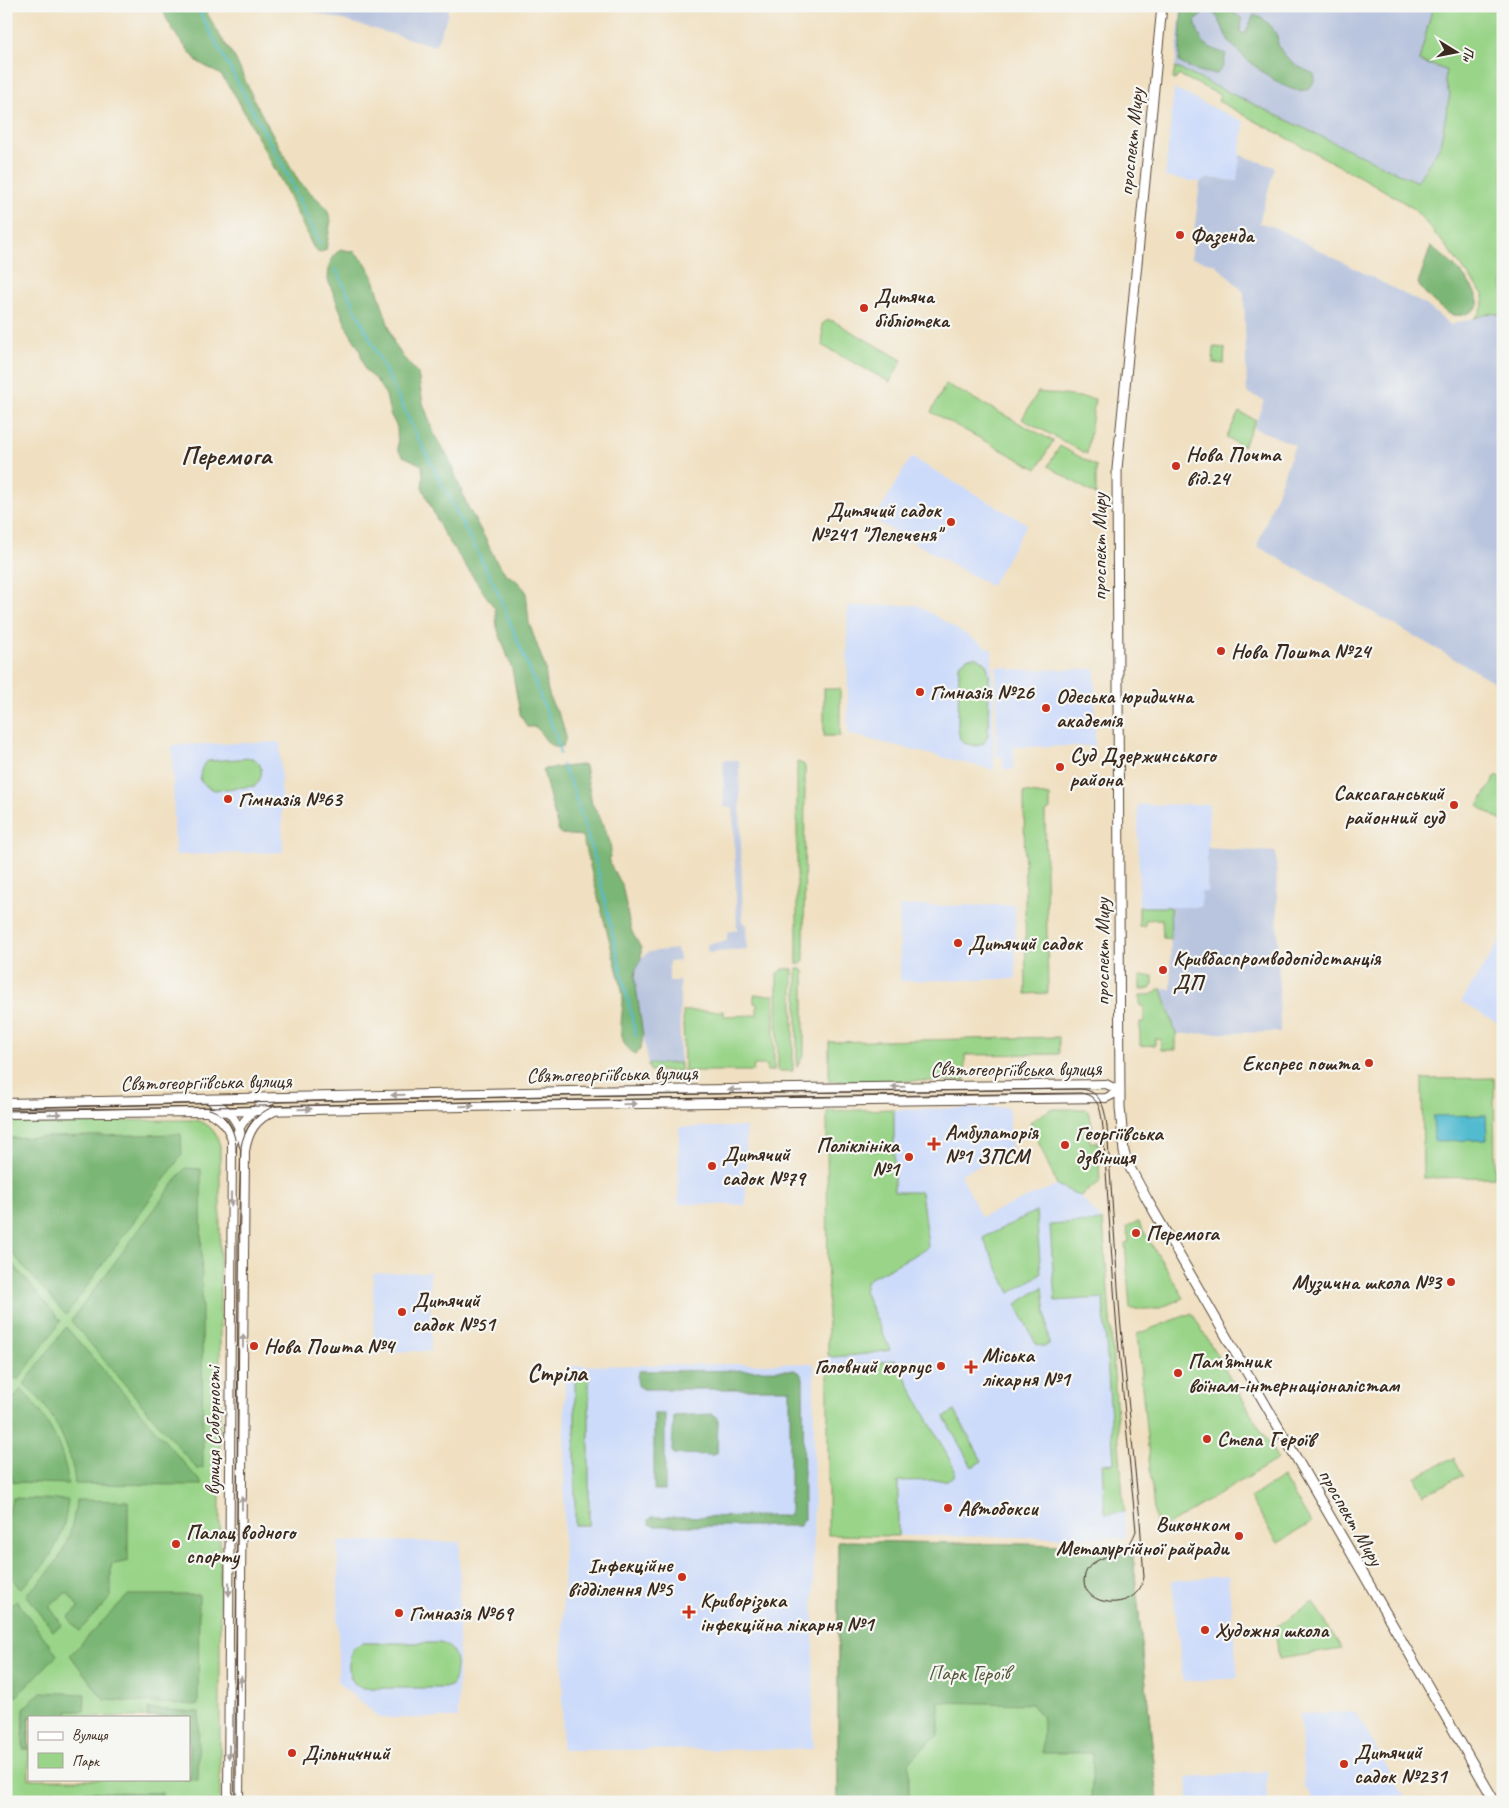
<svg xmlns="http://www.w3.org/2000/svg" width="1509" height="1808" font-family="Caveat,sans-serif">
<rect width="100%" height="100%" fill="#f6f6f2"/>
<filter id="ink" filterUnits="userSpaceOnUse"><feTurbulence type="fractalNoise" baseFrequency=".02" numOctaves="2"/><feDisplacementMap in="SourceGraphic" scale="10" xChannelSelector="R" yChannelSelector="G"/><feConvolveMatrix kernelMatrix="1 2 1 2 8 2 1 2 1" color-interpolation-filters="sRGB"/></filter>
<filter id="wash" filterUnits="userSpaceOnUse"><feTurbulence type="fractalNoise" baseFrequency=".0096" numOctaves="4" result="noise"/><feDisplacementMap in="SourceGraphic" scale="20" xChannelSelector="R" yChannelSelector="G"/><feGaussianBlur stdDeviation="1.12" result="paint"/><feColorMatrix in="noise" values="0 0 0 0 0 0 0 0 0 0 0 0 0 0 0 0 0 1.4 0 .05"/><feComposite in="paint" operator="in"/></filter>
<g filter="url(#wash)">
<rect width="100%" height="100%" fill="#f0e0c1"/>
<g fill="#cddbfa">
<path d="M1174,89L1244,122L1237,181L1209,178L1200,182L1165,177Z"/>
<path d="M911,457L1027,524L991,586L874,520Z"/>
<path d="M917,605L992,650L994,770L848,734L847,606Z"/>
<path d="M996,667H1009V670L1095,669V746L1014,747L1013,770L1003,769V757H997Z"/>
<path d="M280,742L283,852L175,855L172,745Z"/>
<path d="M1209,804L1207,892L1201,907H1139L1138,805Z"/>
<path d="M1015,905L1016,979L900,981L899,906Z"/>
<path d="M1503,936V1026L1461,1002Z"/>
<path d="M1008,1107L1012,1152L961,1174L981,1217L1057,1185L1080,1196L1103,1221L1126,1538L829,1535L827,1111Z"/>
<path d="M679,1127H746V1205L678,1204Z"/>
<path d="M430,1272L431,1351L374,1352L373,1273Z"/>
<path d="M814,1363L813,1749L562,1750L565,1366Z"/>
<path d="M367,1541L460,1542L458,1718H380L338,1683V1542Z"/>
<path d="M1228,1575L1238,1678L1183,1682L1172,1581Z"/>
<path d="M1356,1712L1371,1739L1408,1802H1311V1795L1304,1788L1300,1714Z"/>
<path d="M1267,1771V1802H1189L1187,1778Z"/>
</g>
<g fill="#b9c5de">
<path d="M292,6H448V15L435,46Z"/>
<path d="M1181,6H1433L1419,60L1446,70L1445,83L1450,94L1440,146L1417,182L1175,67Z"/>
<path d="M1240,155L1275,167L1259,223L1272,226L1426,305L1450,325L1491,313L1501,315L1503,314V687L1257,546L1295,445L1254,428L1264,400L1247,393L1244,292L1215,264L1191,258L1200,182L1209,178L1237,181Z"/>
<path d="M723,760H739L743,923L746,924L747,949L708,953L707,944L727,941V932L737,930L733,807H724Z"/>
<path d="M1207,848L1276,852L1280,1032L1176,1034L1162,989H1171L1170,907H1201V892H1207Z"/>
<path d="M677,949L680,961L669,962V981H680V1063L648,1064L637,997L635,979L636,969L641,958L649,952Z"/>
</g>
<g fill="#99d488" stroke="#6a7f53" fill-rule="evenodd">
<path d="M1433,6H1503V314L1501,315L1491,313L1474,318C1483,311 1484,305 1483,294L1444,244L1413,208L1375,185L1218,101L1220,95L1179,75L1175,80L1173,79L1175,67L1417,182L1440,146L1450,94L1445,83L1446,70L1419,61Z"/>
<path d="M828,320L833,321L902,360L890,382L823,346L822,324Z"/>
<path d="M1214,347L1225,348L1224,364L1213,363Z"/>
<path d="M946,384L1053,441L1037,469L931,412Z"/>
<path d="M1038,392L1095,399L1087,454L1022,419Z"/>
<path d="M1239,412L1256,420L1243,446L1226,438Z"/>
<path d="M1060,446L1096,466V495L1048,466Z"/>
<path d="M975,657C984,659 988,665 989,675L988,735L984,743L977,746L963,743L960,739L958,729L959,665L967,658Z"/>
<rect x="824" y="689" width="16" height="47"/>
<path d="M252,758C264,763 264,777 255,786L215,790L209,788L201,782C199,774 201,766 208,761Z"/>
<path d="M797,762L803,764L805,767L804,960L801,964H797Z"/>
<path d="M1496,776L1503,780V822L1478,806Z"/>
<path d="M1024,792L1050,796V809L1045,813L1048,993L1026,994Z"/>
<path d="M1139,907H1170L1171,939L1163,938L1162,919L1145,920V926H1139Z"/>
<path d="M783,969H793V1071H778L777,974Z"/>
<path d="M797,969H801L804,971V1054L797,1067Z"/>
<path d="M1140,976H1153V984L1150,989H1140Z"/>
<path d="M1158,989H1162L1176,1034V1050H1161L1160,1039H1155V1045L1140,1046V1022H1144V1006H1140V995C1147,995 1154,996 1158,989Z"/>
<path d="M754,995H774V1071H767V1065H754L753,1071H684L683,1011H723L724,1016L757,1015V1004L754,1003Z"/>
<path d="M1059,1037V1054L965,1055V1081H829V1042Z"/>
<path d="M680,1063V1071H650L648,1064Z"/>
<path d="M1494,1078L1495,1177L1423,1178L1422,1079Z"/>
<path d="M894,1109V1192H921L928,1246L924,1250L867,1280L864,1291L890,1350L867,1354L833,1357L828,1355L827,1111Z"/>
<path d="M1051,1109H1087L1093,1126L1086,1130L1091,1143L1098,1141L1100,1182L1080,1196L1057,1185L1030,1122Z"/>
<path d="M196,1120C211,1125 216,1131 220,1146V1802H6V1121ZM29,1717H189V1779H29Z"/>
<path d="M1036,1211L1041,1274L1010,1293L983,1238Z"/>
<path d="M1103,1221L1124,1512L1105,1514L1102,1464L1114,1463L1103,1298L1055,1301L1050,1225Z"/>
<path d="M1138,1222L1184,1298L1157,1309H1130L1125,1243L1129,1242L1127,1226Z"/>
<path d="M1043,1287L1049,1344L1044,1347L1036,1344L1016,1304Z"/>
<path d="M1192,1313L1278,1459L1156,1532L1137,1334Z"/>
<path d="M896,1360L955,1470L954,1476L949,1480L898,1481V1536L828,1535V1370L832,1367L870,1364Z"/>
<rect x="575" y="1377" width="14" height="148"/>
<path d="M955,1411L982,1461L972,1467L944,1417Z"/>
<path d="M1454,1458L1463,1475L1423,1495L1415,1477Z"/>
<path d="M1283,1477L1311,1523L1278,1543L1250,1498Z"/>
<path d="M838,1541L1132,1546L1158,1802H838Z"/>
<path d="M1313,1602L1342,1649L1279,1659L1275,1628Z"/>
<path d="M362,1643H440C459,1648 458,1667 453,1683L451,1686L444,1688H361C346,1681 347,1661 353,1648Z"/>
</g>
<g fill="#7ab674" stroke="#5a7049">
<path d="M175,6H203L220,36L235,58L256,104L299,182L326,207L331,220L326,250L319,253L314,249L285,188L235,95L221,75L198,62L178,38L166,18L164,11Z"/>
<path d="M1182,6H1226L1242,19L1240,32L1245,34L1254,15C1264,18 1273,26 1277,36C1278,40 1277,43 1279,47C1287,61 1300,68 1314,74L1315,79L1310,89C1306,90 1299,91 1295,90C1276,85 1240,56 1229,41C1221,28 1222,18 1208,9L1195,21C1201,45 1205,46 1226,54L1223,67L1217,74C1202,73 1192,70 1179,62Z"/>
<path d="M1431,246C1450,262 1473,279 1479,304C1474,313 1458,319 1448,313C1439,308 1422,292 1418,283Z"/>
<path d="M340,249L355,252L365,262L373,276L394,343L403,357L418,374L423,403L435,436L449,459L468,507L486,540L495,559L506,574L516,580L526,591L529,623L545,667L547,687L551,701L561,719L566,737L563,746C550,752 544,736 536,727H527L520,714L512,669L497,627L495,609L442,531L422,487L423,478L422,465L403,456L398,450L397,427L390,414L386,395L376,380L365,370L359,348L348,330L328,280L329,265L335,254Z"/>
<path d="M581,765L585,766L592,804L598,813L610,842L611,851L609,860L613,870L622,884L629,922L632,932L641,948V958L636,969L635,979L643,1036L641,1048L636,1054C615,1045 622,1019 623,1001C623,993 621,985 619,977L582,836L561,834L558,829L543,771L544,769Z"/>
<path d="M181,1134L182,1155L66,1315L6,1246V1138Z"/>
<path d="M185,1168L201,1169L203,1468L197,1469L71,1321Z"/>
<path d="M6,1256L61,1321L18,1380L6,1371Z"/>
<path d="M66,1327L203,1485L75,1484C73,1450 51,1405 24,1384Z"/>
<path d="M795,1370L799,1372L803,1378L804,1519L800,1526H653L649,1523V1520L652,1517L790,1516V1389H644L639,1387C637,1383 636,1376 639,1371Z"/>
<path d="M21,1389C46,1415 65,1448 68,1484L13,1482L6,1459V1408Z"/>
<rect x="654" y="1414" width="11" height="76"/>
<path d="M713,1414L717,1417L718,1420L717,1453L714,1455L674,1454L672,1451L674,1416Z"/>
<path d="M13,1498L68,1500C64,1540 50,1563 20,1589L6,1570V1519Z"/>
<path d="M76,1500L128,1501V1561L111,1565V1597L79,1631L68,1617L79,1608L67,1592L49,1606L62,1625L53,1631L26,1594C58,1568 72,1542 76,1500Z"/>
<path d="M838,1541L1132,1546L1158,1802H1091L1093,1753H1042L1043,1718L1031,1704L939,1702V1736L931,1740L909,1763V1802H838Z"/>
<path d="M128,1595H199L198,1705L104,1700L70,1655Z"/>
<path d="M17,1601L57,1655L16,1697L6,1681L11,1674L6,1665V1609Z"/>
<path d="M41,1692L85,1694L84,1711H68L67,1717H29V1749H23L24,1708Z"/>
<path d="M148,1709L199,1712L198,1780L173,1779H189V1717H148Z"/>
<path d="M51,1791L162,1793V1802H50Z"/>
</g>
<path fill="#53bbd0" stroke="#477277" d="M1486,1115L1487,1140L1434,1141L1433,1116Z"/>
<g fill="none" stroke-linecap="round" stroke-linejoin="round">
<g stroke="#53bbd0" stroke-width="2">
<path d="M196,6L284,168L320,243"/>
<path d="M336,269L417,436L497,590L556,735L560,754"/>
<path d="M562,765L572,786L597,866L636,1036"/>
</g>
</g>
</g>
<g filter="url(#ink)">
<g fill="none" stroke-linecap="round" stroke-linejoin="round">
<defs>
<g id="secondary">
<path d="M212,1102C233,1110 240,1126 244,1146"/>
<path d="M6,1103L569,1091L1106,1084L1120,1091"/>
<path d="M209,1113C223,1118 229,1128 232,1141L228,1802"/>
<path d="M6,1114L207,1112L568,1105L1106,1098L1120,1091"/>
<path d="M233,1144C239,1123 253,1108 272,1100"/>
<path d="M239,1802L245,1151C248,1133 255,1119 273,1112"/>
</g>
<path id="primary" d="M1162,6L1117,469L1120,1107L1124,1152L1128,1164L1148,1201L1495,1802"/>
</defs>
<use href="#secondary" stroke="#564536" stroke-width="10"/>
<use href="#primary" stroke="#564536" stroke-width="11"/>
<use href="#secondary" stroke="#fff" stroke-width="8"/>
<use href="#primary" stroke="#fff" stroke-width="9"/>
<g stroke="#3b2a1e" stroke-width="1">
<path d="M6,1108L568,1096L1081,1089C1102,1091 1105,1110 1107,1127L1120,1317L1140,1521L1144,1577C1138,1613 1084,1607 1084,1581C1085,1558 1109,1558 1123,1550C1130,1546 1133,1538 1136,1531L1116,1318L1103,1128C1101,1112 1100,1096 1081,1093L568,1100L6,1111"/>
<path d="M209,1109C228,1114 237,1134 236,1152"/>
<path d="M236,1802L238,1244L241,1147C244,1129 255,1114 273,1107"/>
</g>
</g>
<defs><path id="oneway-solid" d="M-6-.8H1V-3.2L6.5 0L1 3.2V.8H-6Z" transform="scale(1.25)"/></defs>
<g fill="#a79f9a">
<use href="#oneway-solid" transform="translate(898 1087) rotate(179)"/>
<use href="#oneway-solid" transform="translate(735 1090) rotate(179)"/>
<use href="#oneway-solid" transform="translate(398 1095) rotate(179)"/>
<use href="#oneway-solid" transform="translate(630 1104) rotate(-1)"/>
<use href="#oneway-solid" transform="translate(467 1106) rotate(-1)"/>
<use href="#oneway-solid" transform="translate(305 1109) rotate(-1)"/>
<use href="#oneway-solid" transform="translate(55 1114) rotate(-1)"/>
<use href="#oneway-solid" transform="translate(231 1199) rotate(90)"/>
<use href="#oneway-solid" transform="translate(243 1341) rotate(-89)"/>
<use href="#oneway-solid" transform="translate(242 1503) rotate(-90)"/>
<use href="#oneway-solid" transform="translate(229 1589) rotate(90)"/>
<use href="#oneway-solid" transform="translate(241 1683) rotate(-89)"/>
<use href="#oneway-solid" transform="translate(229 1752) rotate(90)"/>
</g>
</g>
<g fill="#c8321e" stroke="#f6f6f2" stroke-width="2">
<circle cx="1180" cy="235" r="5"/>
<circle cx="864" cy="308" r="5"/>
<circle cx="1176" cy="466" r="5"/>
<circle cx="951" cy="522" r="5"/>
<circle cx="1221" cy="651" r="5"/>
<circle cx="920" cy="692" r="5"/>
<circle cx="1046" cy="708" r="5"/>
<circle cx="1060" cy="767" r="5"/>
<circle cx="228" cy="799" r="5"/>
<circle cx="1454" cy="805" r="5"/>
<circle cx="958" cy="943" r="5"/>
<circle cx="1163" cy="970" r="5"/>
<circle cx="1369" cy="1063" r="5"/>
<path d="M931.5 1136.5h5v5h5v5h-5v5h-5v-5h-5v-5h5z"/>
<circle cx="1065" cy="1145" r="5"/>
<circle cx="909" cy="1157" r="5"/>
<circle cx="712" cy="1166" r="5"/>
<circle cx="1136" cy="1233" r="5"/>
<circle cx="1451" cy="1282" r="5"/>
<circle cx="402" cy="1312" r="5"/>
<circle cx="254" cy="1346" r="5"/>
<circle cx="941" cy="1366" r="5"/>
<path d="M968.5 1359.5h5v5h5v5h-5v5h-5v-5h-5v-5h5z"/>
<circle cx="1178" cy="1373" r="5"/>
<circle cx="1207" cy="1439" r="5"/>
<circle cx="948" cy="1508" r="5"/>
<circle cx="1239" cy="1536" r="5"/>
<circle cx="176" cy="1544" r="5"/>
<circle cx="682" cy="1577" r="5"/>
<path d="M686.5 1604.5h5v5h5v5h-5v5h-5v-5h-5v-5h5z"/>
<circle cx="399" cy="1613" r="5"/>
<circle cx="1205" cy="1630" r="5"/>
<circle cx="292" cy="1753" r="5"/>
<circle cx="1344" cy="1764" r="5"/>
</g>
<g text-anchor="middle" stroke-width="4.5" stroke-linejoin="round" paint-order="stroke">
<g font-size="21" fill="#3b2a1e" stroke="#f6f6f2">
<text transform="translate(1131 142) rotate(-84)" y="7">проспект Миру</text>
<text transform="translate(1099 547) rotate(-90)" y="7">проспект Миру</text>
<text transform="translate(1102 952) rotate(-90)" y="7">проспект Миру</text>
<text x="1016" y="1076">Святогеоргіївська вулиця</text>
<text transform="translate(612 1074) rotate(-1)" y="7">Святогеоргіївська вулиця</text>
<text transform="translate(206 1082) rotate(-1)" y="7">Святогеоргіївська вулиця</text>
<text transform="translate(213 1431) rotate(-90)" y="7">вулиця Соборності</text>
<text transform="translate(1351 1517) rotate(60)" y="7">проспект Миру</text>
</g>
<g font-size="21" font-weight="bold" fill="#3b2a1e" stroke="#f6f6f2" text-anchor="start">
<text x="1190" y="242">Фазенда</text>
<text x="874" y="303">Дитяча<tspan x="874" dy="24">бібліотека</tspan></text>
<text x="1186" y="461">Нова Почта<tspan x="1186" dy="24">від.24</tspan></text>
<text x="941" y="517" text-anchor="end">Дитячий садок<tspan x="941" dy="24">№241 "Лелеченя"</tspan></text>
<text x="1231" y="658">Нова Пошта №24</text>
<text x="930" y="699">Гімназія №26</text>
<text x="1056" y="703">Одеська юридична<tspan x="1056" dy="24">академія</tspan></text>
<text x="1070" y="762">Суд Дзержинського<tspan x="1070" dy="24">района</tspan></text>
<text x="1444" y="800" text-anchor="end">Саксаганський<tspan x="1444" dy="24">районний суд</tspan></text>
<text x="238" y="806">Гімназія №63</text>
<text x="968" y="950">Дитячий садок</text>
<text x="1173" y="965">Кривбаспромводопідстанція<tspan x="1173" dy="24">ДП</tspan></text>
<text x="1359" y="1070" text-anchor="end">Експрес пошта</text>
<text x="945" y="1139">Амбулаторія<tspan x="945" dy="24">№1 ЗПСМ</tspan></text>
<text x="1075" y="1140">Георгіївська<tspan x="1075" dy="24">дзвіниця</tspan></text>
<text x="899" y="1152" text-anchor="end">Поліклініка<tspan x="899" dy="24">№1</tspan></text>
<text x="722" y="1161">Дитячий<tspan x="722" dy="24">садок №79</tspan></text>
<text x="1146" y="1240">Перемога</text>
<text x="1441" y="1289" text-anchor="end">Музична школа №3</text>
<text x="412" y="1307">Дитячий<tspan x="412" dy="24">садок №51</tspan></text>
<text x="264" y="1353">Нова Пошта №4</text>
<text x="982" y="1362">Міська<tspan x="982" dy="24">лікарня №1</tspan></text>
<text x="1188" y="1368">Пам’ятник<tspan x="1188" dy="24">воїнам-інтернаціоналістам</tspan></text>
<text x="931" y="1373" text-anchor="end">Головний корпус</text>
<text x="1217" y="1446">Стела Героїв</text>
<text x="958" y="1515">Автобокси</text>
<text x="1229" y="1531" text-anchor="end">Виконком<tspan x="1229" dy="24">Металургійної райради</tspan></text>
<text x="186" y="1539">Палац водного<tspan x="186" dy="24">спорту</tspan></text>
<text x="672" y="1572" text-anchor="end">Інфекційне<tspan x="672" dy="24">відділення №5</tspan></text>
<text x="700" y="1607">Криворізька<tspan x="700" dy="24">інфекційна лікарня №1</tspan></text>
<text x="409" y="1620">Гімназія №69</text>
<text x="1215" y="1637">Художня школа</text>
<text x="1354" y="1759">Дитячий<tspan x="1354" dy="24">садок №231</tspan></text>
<text x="302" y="1760">Дільничний</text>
</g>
<g font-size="21" fill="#525438" stroke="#f6f6f2">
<text x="969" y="1680">Парк Героїв</text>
</g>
<g font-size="24" font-weight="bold" fill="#3b2a1e" stroke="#f6f6f2">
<text x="557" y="1381">Стріла</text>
</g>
<g font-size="26" font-weight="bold" fill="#3b2a1e" stroke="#f6f6f2">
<text x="226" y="464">Перемога</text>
</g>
</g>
<rect width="1509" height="1808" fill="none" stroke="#f6f6f2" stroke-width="25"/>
<rect x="28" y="1716" width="162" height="65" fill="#f6f6f2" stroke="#aba49d"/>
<rect x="38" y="1732" width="25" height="8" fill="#ffffff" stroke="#aba49d"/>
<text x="72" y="1740" font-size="15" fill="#3b2a1e">Вулиця</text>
<rect x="38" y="1753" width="25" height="15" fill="#99d488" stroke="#aba49d"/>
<text x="72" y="1766" font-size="15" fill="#3b2a1e">Парк</text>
<g transform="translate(1456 52) rotate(100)" stroke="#f6f6f2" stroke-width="4" paint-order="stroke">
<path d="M0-4L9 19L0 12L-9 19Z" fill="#3b2a1e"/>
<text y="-8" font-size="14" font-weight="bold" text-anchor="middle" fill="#3b2a1e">Пн</text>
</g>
</svg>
